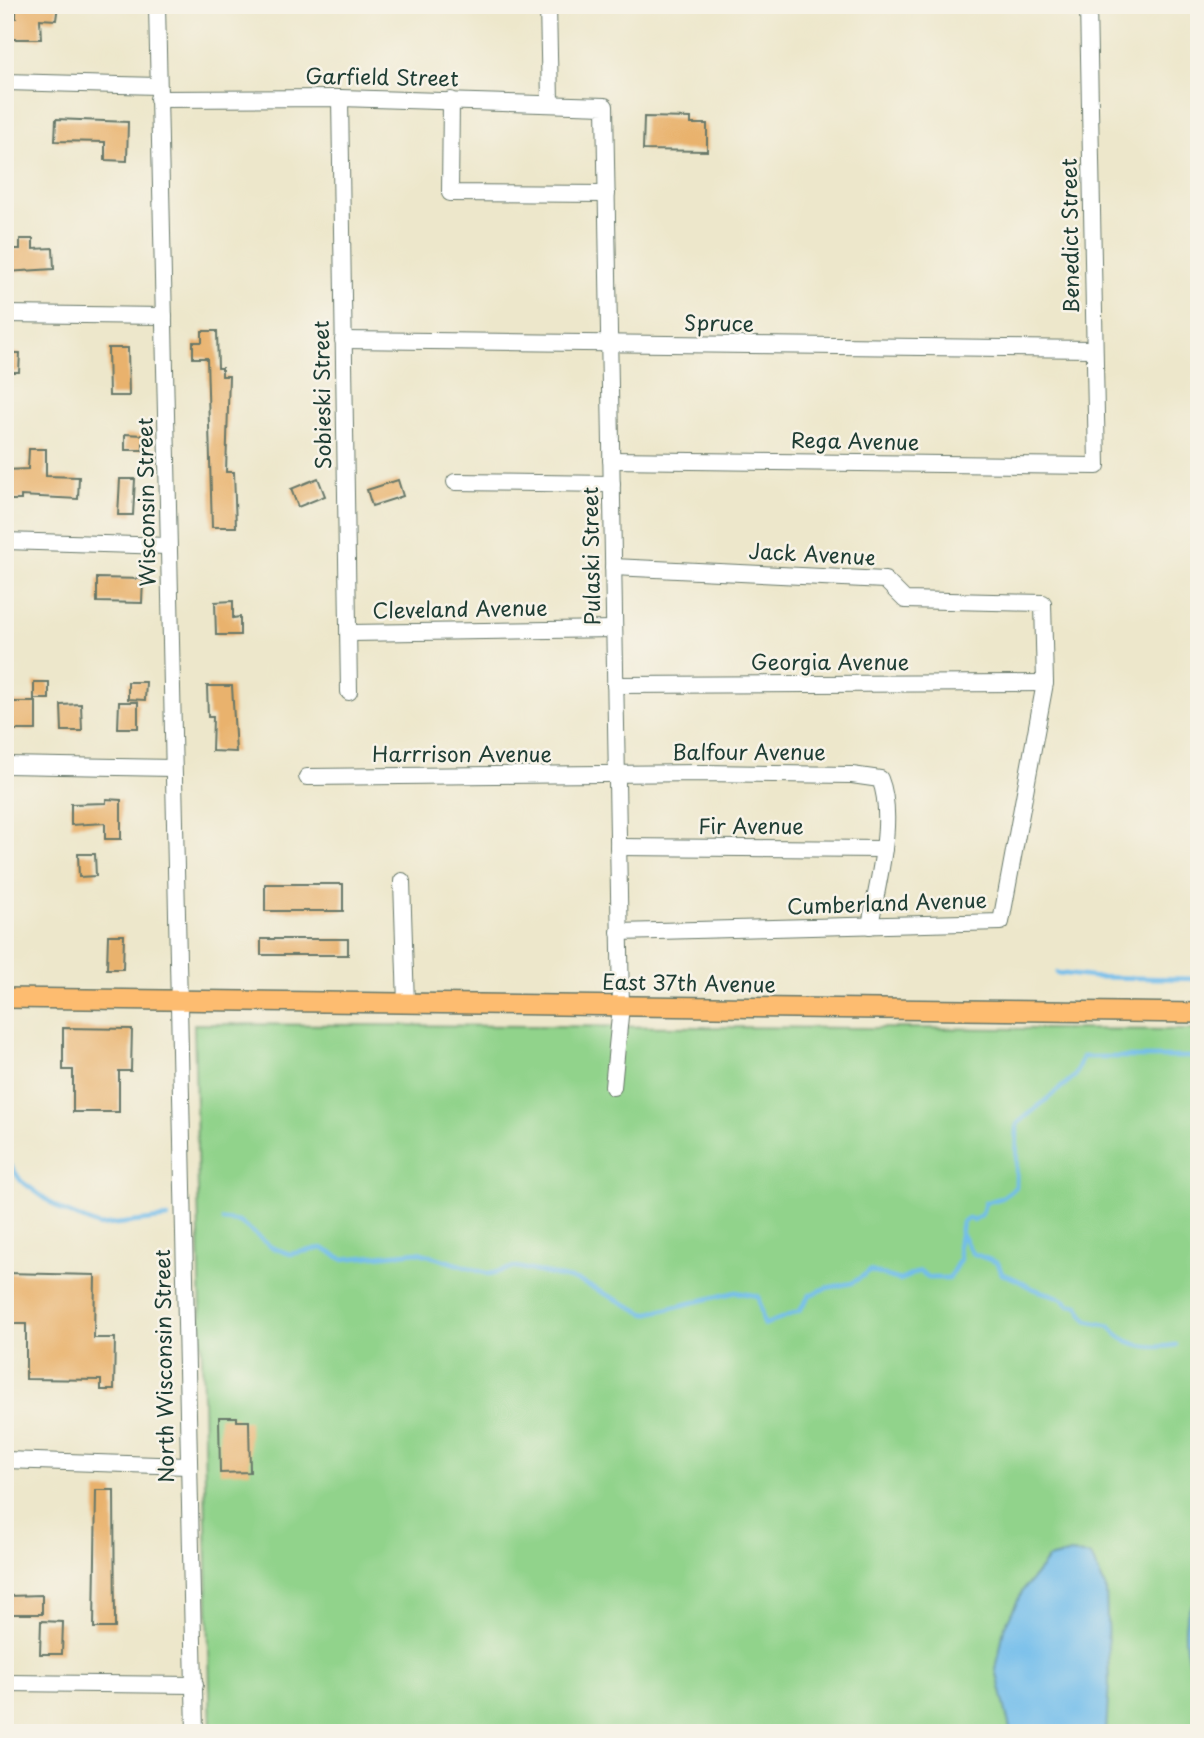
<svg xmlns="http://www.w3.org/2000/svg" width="1204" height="1738" font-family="'Playpen Sans',sans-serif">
<rect width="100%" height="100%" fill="#f7f3e8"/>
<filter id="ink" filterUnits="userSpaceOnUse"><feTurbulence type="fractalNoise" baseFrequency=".0143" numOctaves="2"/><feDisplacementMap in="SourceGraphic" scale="14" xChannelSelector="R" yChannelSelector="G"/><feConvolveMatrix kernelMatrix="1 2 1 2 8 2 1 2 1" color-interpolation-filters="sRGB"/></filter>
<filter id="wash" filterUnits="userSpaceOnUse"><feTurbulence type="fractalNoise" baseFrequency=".00686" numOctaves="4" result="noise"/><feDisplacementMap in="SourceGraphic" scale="28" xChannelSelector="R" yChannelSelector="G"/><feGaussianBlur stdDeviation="1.57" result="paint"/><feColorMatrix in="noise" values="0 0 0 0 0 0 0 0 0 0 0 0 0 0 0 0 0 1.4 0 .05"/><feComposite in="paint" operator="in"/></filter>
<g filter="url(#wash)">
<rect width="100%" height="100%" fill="#ede7cb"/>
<path fill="#91d38b" stroke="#588860" stroke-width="2" d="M194,1024L1199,1030V1733H211Z"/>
<g fill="#72bdeb" stroke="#487d90" stroke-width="2">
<path d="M1071,1553L1091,1556L1106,1589L1109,1683L1106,1733H1011L996,1670L1004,1628L1023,1590L1048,1559Z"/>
<path d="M1199,1598V1702C1192,1675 1171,1617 1199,1598Z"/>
</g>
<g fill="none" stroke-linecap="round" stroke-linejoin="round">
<g stroke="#72bdeb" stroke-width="4.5">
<path d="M1057,973L1091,977L1199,979"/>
<path d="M5,1157L21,1181L61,1210L99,1226L168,1218"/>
<path d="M223,1220L240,1222L271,1247L290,1254L322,1248L343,1259L418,1252L489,1274L517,1267L579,1281L646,1314L736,1292L758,1296L764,1325L799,1311L810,1295L826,1288L852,1283L870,1271L900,1280L920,1271L929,1278H949L960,1259L958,1247L962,1222L968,1218L974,1220L982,1214L985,1203L1001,1198L1016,1187L1017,1124L1075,1076L1082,1057H1199"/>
<path d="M962,1235L972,1253L998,1263L1002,1274C1014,1277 1019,1281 1028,1286C1044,1295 1057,1292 1070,1305H1078L1087,1321L1110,1326C1124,1347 1152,1349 1176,1345"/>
</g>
</g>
<g id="blocks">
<g fill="#e9b26d">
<path d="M16,5H58L56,20L40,19L41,39H6L5,18H16Z"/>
<path d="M644,117L691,118V124H707V151L643,150Z"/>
<path d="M56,119L128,122L127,161L105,160V142L55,141Z"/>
<path d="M20,239H33V249L53,248L54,269L6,272V249H20Z"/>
<path d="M202,331H217L218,368H222V376H229L226,472H234L236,527H212L207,358H193V342H202Z"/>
<path d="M108,348H128L129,396H109Z"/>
<path d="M5,353H20L19,372H5Z"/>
<path d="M125,434L143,435V450H125Z"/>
<path d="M29,449H46V476L79,477L78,499L21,496V500H5V470L28,469Z"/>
<path d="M318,478L325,496L298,507L291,489Z"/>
<path d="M120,479H135L133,515H118Z"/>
<path d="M398,480L403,496L372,506L367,490Z"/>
<path d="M97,578L143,579L142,603L97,602Z"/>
<path d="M233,601V618L240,617V635H216L215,602Z"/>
<rect x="34" y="682" width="15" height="17"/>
<path d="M128,682H146L145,700L128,699Z"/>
<path d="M207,686H232L236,752L212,751L213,717H208Z"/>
<rect x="11" y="702" width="25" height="28"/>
<path d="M119,702H138V728H118Z"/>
<path d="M81,704L82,731H62L61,705Z"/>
<path d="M106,799L121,800V839H105V823L71,825V804L106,803Z"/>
<path d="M78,854H95L96,876L79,877Z"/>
<rect x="265" y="884" width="78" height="27"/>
<path d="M108,935H124L123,969H107Z"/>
<rect x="261" y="939" width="87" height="16"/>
<path d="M63,1028L132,1029L131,1071H119V1112H73V1070H63Z"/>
<path d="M5,1273L95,1275L94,1338H115L114,1390H101V1380L26,1379V1324H5Z"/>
<path d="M219,1417H237V1421H249L250,1472L220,1473Z"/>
<path d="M96,1490H114L115,1628H94Z"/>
<path d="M42,1595V1614H9V1596Z"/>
<path d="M41,1621L63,1622L62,1654H40Z"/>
</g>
</g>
</g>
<g filter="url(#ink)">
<use href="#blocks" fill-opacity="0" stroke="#677869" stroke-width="2"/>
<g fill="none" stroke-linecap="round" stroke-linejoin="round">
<defs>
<g id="minor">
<path d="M157,5L195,1733"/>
<path d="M548,5L550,102"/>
<path d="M5,82L158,86"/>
<path d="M340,98L349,692"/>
<path d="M158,99L340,98L605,106L621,1006L613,1087"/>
<path d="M451,100L450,193L607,194"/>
<path d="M5,314L164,316"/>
<path d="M343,340L1094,349"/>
<path d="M611,460L1097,466L1088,5"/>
<path d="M455,482L612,484"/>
<path d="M5,541L168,546"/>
<path d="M613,567L885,580L905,600L1043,603L1045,683L1001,922L619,932"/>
<path d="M350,633L614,629"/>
<path d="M615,685L1045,683"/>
<path d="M5,765L173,768"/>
<path d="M307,777L704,773L852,775L880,779C896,819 877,884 870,926"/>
<path d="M618,847L884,849"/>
<path d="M402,881L406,1004"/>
<path d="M5,1460L188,1466"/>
<path d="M5,1683L195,1685"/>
</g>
<path id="major" d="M5,998L1199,1013"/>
</defs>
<use href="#minor" stroke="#677869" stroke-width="18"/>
<use href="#major" stroke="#677869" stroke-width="22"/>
<use href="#minor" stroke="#fff" stroke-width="16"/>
<use href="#major" stroke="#fdbc70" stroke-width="19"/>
</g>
</g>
<g text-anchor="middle" stroke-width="5" stroke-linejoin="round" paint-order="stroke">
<g font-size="21" fill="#1f3d34" stroke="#f7f3e8">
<text transform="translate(382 78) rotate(1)" y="7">Garfield Street</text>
<text transform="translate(1071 236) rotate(-91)" y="7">Benedict Street</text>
<text transform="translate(719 324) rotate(1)" y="7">Spruce</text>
<text transform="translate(323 395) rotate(-91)" y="7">Sobieski Street</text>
<text transform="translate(855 442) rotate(1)" y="7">Rega Avenue</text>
<text transform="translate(147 502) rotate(-91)" y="7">Wisconsin Street</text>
<text transform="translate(812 555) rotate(3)" y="7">Jack Avenue</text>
<text transform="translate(592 556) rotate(-91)" y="7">Pulaski Street</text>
<text transform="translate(460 610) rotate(-1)" y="7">Cleveland Avenue</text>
<text x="830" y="670">Georgia Avenue</text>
<text x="749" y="760">Balfour Avenue</text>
<text x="462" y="762">Harrrison Avenue</text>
<text x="751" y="834">Fir Avenue</text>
<text transform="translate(887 904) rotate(-2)" y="7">Cumberland Avenue</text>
<text transform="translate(689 984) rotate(1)" y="7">East 37th Avenue</text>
<text transform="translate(165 1366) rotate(-91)" y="7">North Wisconsin Street</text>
</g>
</g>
<rect width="1204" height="1738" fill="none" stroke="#f7f3e8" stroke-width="28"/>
</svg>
